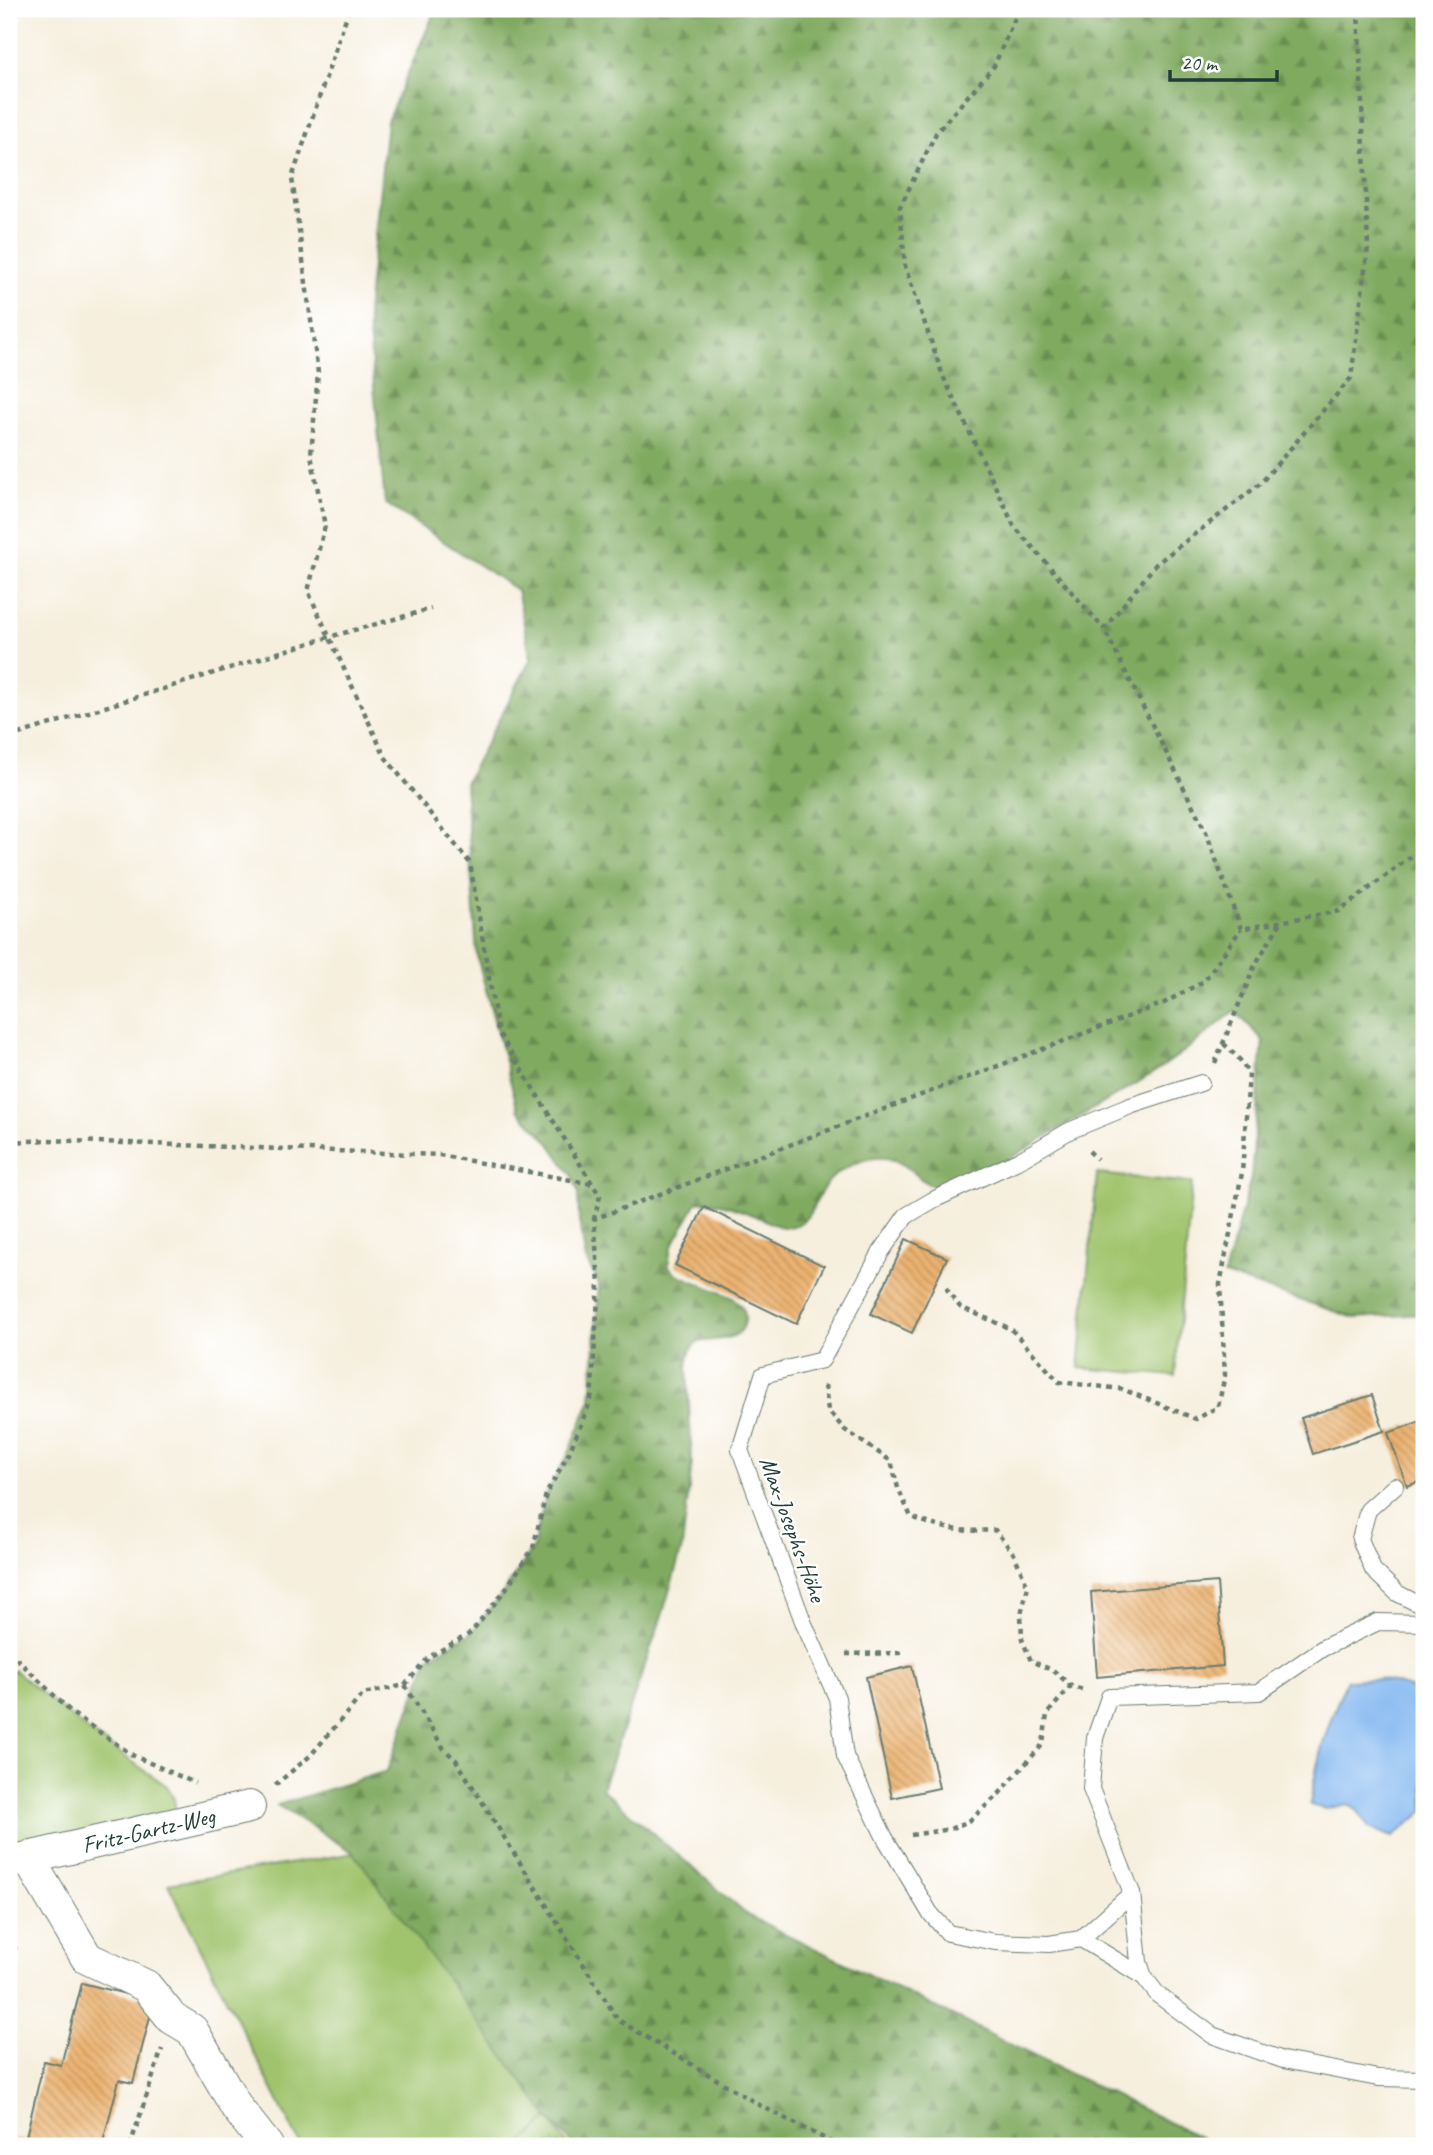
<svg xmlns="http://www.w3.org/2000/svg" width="1433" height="2155" font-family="Caveat,sans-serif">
<defs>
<pattern id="grass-tufts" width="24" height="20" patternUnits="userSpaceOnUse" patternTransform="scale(1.75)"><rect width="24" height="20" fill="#a0c46d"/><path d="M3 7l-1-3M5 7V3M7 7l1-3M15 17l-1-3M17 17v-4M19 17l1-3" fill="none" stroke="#82a05a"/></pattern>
<pattern id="forest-firs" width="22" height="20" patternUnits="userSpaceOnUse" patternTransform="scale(1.75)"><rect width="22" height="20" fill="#80aa60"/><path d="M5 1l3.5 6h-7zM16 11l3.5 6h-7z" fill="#688c50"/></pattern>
<pattern id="building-back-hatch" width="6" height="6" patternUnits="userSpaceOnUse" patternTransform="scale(1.75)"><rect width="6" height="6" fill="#ecb371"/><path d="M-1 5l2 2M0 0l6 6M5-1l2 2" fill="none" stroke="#bf935e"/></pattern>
</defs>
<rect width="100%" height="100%" fill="#fff"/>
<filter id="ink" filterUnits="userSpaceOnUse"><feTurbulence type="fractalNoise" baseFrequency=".0143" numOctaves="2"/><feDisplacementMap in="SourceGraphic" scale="14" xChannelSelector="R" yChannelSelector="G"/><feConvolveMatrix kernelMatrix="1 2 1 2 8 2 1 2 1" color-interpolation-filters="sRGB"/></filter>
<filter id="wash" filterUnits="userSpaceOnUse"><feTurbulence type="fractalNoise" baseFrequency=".00686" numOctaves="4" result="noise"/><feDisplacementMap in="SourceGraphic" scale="28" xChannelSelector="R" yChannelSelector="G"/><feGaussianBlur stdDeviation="1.57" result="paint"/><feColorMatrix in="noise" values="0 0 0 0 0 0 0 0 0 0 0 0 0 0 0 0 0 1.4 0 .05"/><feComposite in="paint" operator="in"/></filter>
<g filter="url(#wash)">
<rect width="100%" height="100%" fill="#f6efde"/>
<path fill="url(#grass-tufts)" stroke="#608050" stroke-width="2" d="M549,2118L568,2146H519Z"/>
<path fill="url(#forest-firs)" stroke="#50744a" stroke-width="2" d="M436,9H1424V783L1414,795L1424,817V1314L1355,1318L1224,1275L1251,1178L1263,1040L1235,1011C1214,1027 1194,1045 1172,1060C1135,1087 1093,1108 1054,1132C1018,1153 981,1179 939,1186C918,1190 907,1144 859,1162C848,1166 836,1173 828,1182C814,1197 813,1225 788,1227C779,1228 770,1223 763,1219C742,1211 719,1200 697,1202L671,1248L668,1265L674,1273L732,1297C739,1303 747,1310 745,1321C742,1343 712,1338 696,1343L690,1351L687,1366L692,1463L682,1548L662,1616L602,1789L747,1915L1217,2146H574L539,2107L354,1853L277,1805L387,1771L429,1657L471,1633L505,1590L533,1548L546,1494L569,1453L591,1399L599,1284L586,1260L579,1221L578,1192L573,1177L548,1141L518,1110L477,956L465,783L531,659L517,590L385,503L367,312L387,121Z"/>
<g fill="#a0c46d" stroke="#608050" stroke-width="2">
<path d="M1097,1174L1192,1183L1175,1376L1079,1368Z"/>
<path d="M14,1670L88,1731L167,1786L174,1799L177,1816L9,1844V1674Z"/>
<path d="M354,1853L549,2118L519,2146H301L168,1884Z"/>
</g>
<path fill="#82b7f0" stroke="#507a92" stroke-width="2" d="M1379,1679L1424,1692V1811L1393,1837L1369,1828L1358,1811L1347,1804L1326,1809L1310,1805C1317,1757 1327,1724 1347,1680Z"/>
<g id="blocks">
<g fill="url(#building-back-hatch)">
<path d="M704,1207L824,1266L796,1324L675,1265Z"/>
<path d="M906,1239L947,1258L912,1333L871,1314Z"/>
<path d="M1372,1395L1384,1431L1313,1454L1301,1418Z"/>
<path d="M1424,1420V1480L1407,1486L1388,1433Z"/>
<path d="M1217,1582L1223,1666L1097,1677L1091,1592Z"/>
<path d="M912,1666L939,1788L892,1798L866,1677Z"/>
<path d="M82,1983L154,2001L133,2083L119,2080L102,2146H9V2138L25,2141L44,2061L61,2065Z"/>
</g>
</g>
</g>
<g filter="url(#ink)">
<use href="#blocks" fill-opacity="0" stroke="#6a7b70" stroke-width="2"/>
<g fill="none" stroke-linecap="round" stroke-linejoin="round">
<defs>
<g id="lane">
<path d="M1395,1486L1368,1510L1360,1539L1373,1570L1397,1593L1424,1607"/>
<path d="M1424,1623L1378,1622L1323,1648L1259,1692L1109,1697L1095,1738L1091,1789L1132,1893L1139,1962L1144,1977L1158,1995L1212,2035L1283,2060L1378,2078L1424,2079"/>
<path d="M1132,1893L1081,1939L1049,1944L995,1942L948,1933L930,1913L885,1838L845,1756L837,1698L804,1624L740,1450L763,1375L822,1360L881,1252L906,1216L933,1200L1020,1160L1069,1131L1130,1106L1201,1083"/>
<path d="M1081,1939L1144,1977"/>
</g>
<g id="street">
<path d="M28,1858L87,1958L146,1986L172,2018L192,2030L237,2108L267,2146"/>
<path id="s1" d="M10,1862L249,1807"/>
</g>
</defs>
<use href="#lane" stroke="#6a7b70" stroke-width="18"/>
<use href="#street" stroke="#6a7b70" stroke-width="34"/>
<g stroke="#6a7b70" stroke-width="4.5" stroke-dasharray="5 5" stroke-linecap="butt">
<path d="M349,9L292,178L318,373L311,455L325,526L308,591L385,757L470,863L498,1032L600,1196L594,1219"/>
<path d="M1019,9L994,66L936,133L900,207L905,266L943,376L1014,526L1104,629"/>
<path d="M1358,9L1368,247L1351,378L1260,484L1156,564L1104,629L1206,832L1241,929L1339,911L1424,847"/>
<path d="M9,737L329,637L431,609"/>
<path d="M1215,1063L1255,965L1281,922"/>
<path d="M9,1142L48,1140L439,1155L592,1184"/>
<path d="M1089,1151L1097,1159"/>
<path d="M946,1288L960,1307L1011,1329L1059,1382L1122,1389L1196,1419L1218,1407L1225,1375L1220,1284L1242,1173L1249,1074L1240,1060L1223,1043"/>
<path d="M825,1385L828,1411L845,1430L891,1461L898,1488L911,1517C946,1530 959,1532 995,1530L1014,1554L1028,1587L1021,1614L1022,1639L1031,1661L1054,1671L1071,1686L1083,1690"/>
<path d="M9,1651L73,1714L134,1756L195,1783"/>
<path d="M846,1654L903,1653"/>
<path d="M405,1685L429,1657L471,1633L505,1590L533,1548L546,1494L569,1453L591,1400L599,1284L594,1219L1164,1003L1204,981L1241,929"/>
<path d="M275,1785L310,1756L363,1694L405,1685L444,1749L456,1760L618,2020L761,2106L839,2146"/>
<path d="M911,1835L950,1829L969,1821L999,1794L1043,1744L1047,1714L1071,1686"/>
<path d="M9,1928L16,1945L9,1965"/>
<path d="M130,2146L162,2049"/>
</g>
<use href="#lane" stroke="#fff" stroke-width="16"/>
<use href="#street" stroke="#fff" stroke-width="32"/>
</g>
</g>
<g text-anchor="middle" stroke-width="5" stroke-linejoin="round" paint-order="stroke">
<g font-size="24" fill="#1f3d34" stroke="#fff">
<text transform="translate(793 1529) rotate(70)" y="8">Max-Josephs-Höhe</text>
<text dy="8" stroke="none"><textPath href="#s1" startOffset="142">Fritz-Gartz-Weg</textPath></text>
</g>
</g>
<rect width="1433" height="2155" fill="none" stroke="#fff" stroke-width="35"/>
<path d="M1170 70v10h107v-10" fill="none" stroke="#1f3d34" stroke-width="3.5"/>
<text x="1181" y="70" font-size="21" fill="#1f3d34" stroke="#ffffff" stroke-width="5" paint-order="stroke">20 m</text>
</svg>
